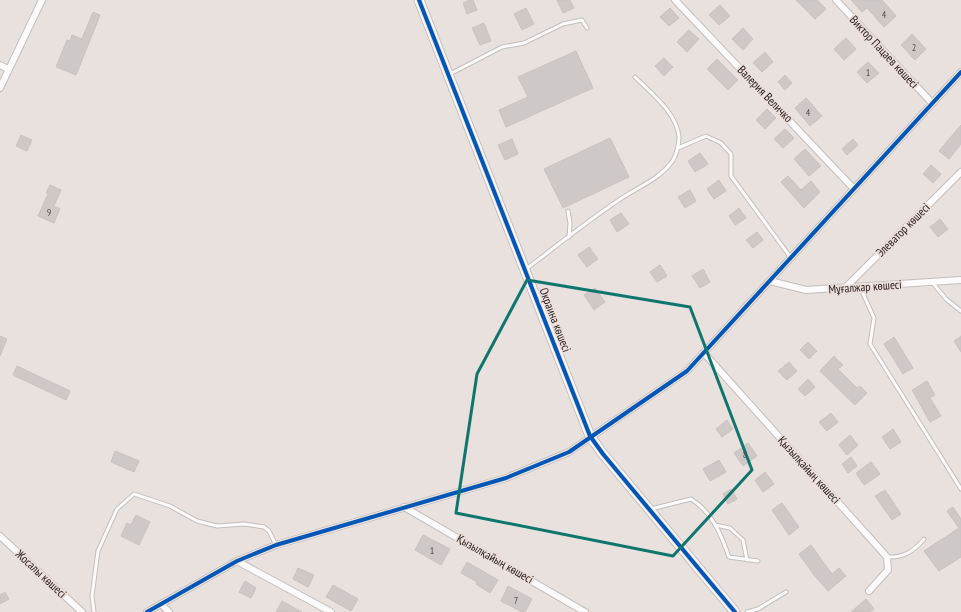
<svg xmlns="http://www.w3.org/2000/svg" width="961" height="612" font-family="'PT Sans Narrow',sans-serif">
<rect width="100%" height="100%" fill="#e8e1de"/>
<g fill="#cec8c6" stroke="#c8c3c0">
<path d="M470,0H473L477,10L467,14L463,3Z"/>
<path d="M557,0H570L574,8L563,13Z"/>
<path d="M796,0H817L826,9L815,19Z"/>
<path d="M851,0H882L896,16L884,27L867,8L862,12Z"/>
<path d="M720,5L730,16L719,25L709,15Z"/>
<path d="M526,8L534,24L522,30L514,14Z"/>
<path d="M670,8L679,18L669,26L660,17Z"/>
<path d="M93,12L100,15L76,75L56,67L67,40L70,41L72,35L82,39Z"/>
<path d="M484,23L491,41L480,45L472,28Z"/>
<path d="M743,28L753,39L743,50L732,39Z"/>
<path d="M689,30L699,39L687,52L677,42Z"/>
<path d="M912,34L926,49L915,60L901,45Z"/>
<path d="M846,38L856,49L844,60L834,49Z"/>
<path d="M576,51L593,88L506,127L499,110L528,97L518,77Z"/>
<path d="M765,52L773,62L762,72L753,63Z"/>
<path d="M664,58L673,67L664,76L655,66Z"/>
<path d="M717,59L738,80L728,90L707,69Z"/>
<path d="M868,62L879,73L867,83L857,72Z"/>
<path d="M785,75L792,83L785,90L778,82Z"/>
<path d="M806,98L822,116L810,126L795,108Z"/>
<path d="M767,109L776,118L765,129L756,120Z"/>
<path d="M961,125V144L949,159L939,151Z"/>
<path d="M785,129L794,138L783,148L774,139Z"/>
<path d="M21,135L32,140L27,151L16,146Z"/>
<path d="M610,138L629,177L563,208L544,169Z"/>
<path d="M512,139L518,154L505,160L498,145Z"/>
<path d="M853,139L858,145L847,155L842,149Z"/>
<path d="M805,149L821,166L809,176L794,159Z"/>
<path d="M700,153L708,164L695,172L688,161Z"/>
<path d="M931,165L941,174L933,183L923,174Z"/>
<path d="M788,176L801,190L811,181L820,192L804,208L781,182Z"/>
<path d="M719,180L726,191L714,199L707,189Z"/>
<path d="M50,185L61,190L54,206L60,209L54,223L38,216L48,194L46,193Z"/>
<path d="M690,190L696,201L685,208L678,197Z"/>
<path d="M739,208L746,218L735,225L729,216Z"/>
<path d="M621,213L629,224L617,232L610,220Z"/>
<path d="M940,219L948,229L938,237L930,227Z"/>
<path d="M757,232L763,240L753,248L746,240Z"/>
<path d="M589,247L598,259L587,267L578,255Z"/>
<path d="M660,265L667,276L657,282L650,272Z"/>
<path d="M703,269L710,282L700,288L692,276Z"/>
<path d="M595,288L605,302L594,310L584,295Z"/>
<path d="M0,336L7,339L0,356Z"/>
<path d="M961,336V352L954,341Z"/>
<path d="M894,337L913,368L903,374L884,344Z"/>
<path d="M808,342L817,351L809,359L800,350Z"/>
<path d="M834,356L843,365L838,369L857,388L860,386L867,393L855,405L820,371Z"/>
<path d="M789,362L797,371L787,380L778,371Z"/>
<path d="M17,366L70,391L66,400L13,375Z"/>
<path d="M808,379L815,387L805,396L798,389Z"/>
<path d="M927,381L935,395L930,398L941,416L930,422L912,390Z"/>
<path d="M831,413L838,422L827,431L819,422Z"/>
<path d="M727,420L733,429L722,437L716,429Z"/>
<path d="M893,429L901,442L890,449L882,437Z"/>
<path d="M850,435L858,445L847,455L839,445Z"/>
<path d="M748,443L757,456L743,466L734,453Z"/>
<path d="M115,451L139,461L134,472L111,462Z"/>
<path d="M851,457L857,466L848,473L842,464Z"/>
<path d="M719,460L726,472L710,481L703,469Z"/>
<path d="M871,462L880,474L864,485L856,473Z"/>
<path d="M765,472L774,484L763,492L755,480Z"/>
<path d="M731,489L737,499L728,504L723,494Z"/>
<path d="M885,490L901,514L892,520L875,496Z"/>
<path d="M782,503L799,527L789,535L772,510Z"/>
<path d="M953,507L961,519V557L939,571L924,551L959,528L947,511Z"/>
<path d="M136,515L150,522L139,545L121,536L127,523L131,525Z"/>
<path d="M423,535L450,549L441,565L415,550Z"/>
<path d="M811,545L832,574L839,568L846,576L828,591L814,575L799,554Z"/>
<path d="M467,562L498,580L490,593L476,584L477,582L461,573Z"/>
<path d="M298,568L314,575L308,587L293,579Z"/>
<path d="M245,581L256,588L251,598L239,592Z"/>
<path d="M333,585L358,599L351,611L326,597Z"/>
<path d="M508,586L532,599L525,612H522L501,601Z"/>
<path d="M5,592L9,599L0,604V595Z"/>
<path d="M866,599L874,609L870,612H851Z"/>
<path d="M282,601L302,612H276Z"/>
</g>
<g fill="none" stroke-linecap="round" stroke-linejoin="round">
<defs>
<g id="lane">
<path d="M450,74L502,47L524,43L563,24L582,20L587,28"/>
<path d="M678,148L706,136L721,143L731,154V176L791,258"/>
<path d="M568,211L570,223L569,237"/>
<path d="M526,269C557,246 587,221 619,200C636,188 658,180 671,163C676,157 679,145 679,137C677,113 651,93 635,77"/>
<path d="M932,282L946,299L961,311"/>
<path d="M860,287L874,318L870,344L961,489"/>
<path d="M651,509L691,499C712,512 721,534 729,557L758,561"/>
<path d="M715,525L730,528L743,540L747,560"/>
<path d="M887,557C903,558 913,552 924,539"/>
<path d="M94,612L92,596L98,551L117,509L134,494L170,506L197,521L217,526L244,524L264,527L269,531L276,545"/>
<path d="M747,612L758,609L786,592"/>
</g>
<g id="street">
<path d="M675,0L854,189"/>
<path d="M836,0L932,103"/>
<path d="M0,65L8,69"/>
<path d="M0,88L42,0"/>
<path d="M770,281L806,290L961,280"/>
<path d="M845,288L961,172"/>
<path d="M704,353L887,557L888,570L869,591"/>
<path d="M404,507L585,612"/>
<path d="M0,536L82,612"/>
<path d="M237,561L331,612"/>
<path d="M161,604L169,612"/>
<path d="M147,612L237,561L276,545L506,478L569,452L687,371L961,72"/>
</g>
<path id="secondary" d="M419,0L590,436L603,454L735,612"/>
</defs>
<use href="#lane" stroke="#c4bfbc" stroke-width="5"/>
<use href="#street" stroke="#c4bfbc" stroke-width="8"/>
<use href="#secondary" stroke="#c4bfbc" stroke-width="11"/>
<use href="#lane" stroke="#fcfafa" stroke-width="3"/>
<use href="#street" stroke="#fcfafa" stroke-width="6"/>
<use href="#secondary" stroke="#fcfafa" stroke-width="9"/>
<defs>
<g id="cycleway">
<path d="M419,0L590,436L603,454L735,612"/>
<path d="M147,612L237,561L276,545L506,478L569,452L687,371L961,72"/>
</g>
</defs>
<use href="#cycleway" stroke="#ecdfda" stroke-width="6"/>
<use href="#cycleway" stroke="#0057b8" stroke-width="4"/>
</g>
<path fill="none" stroke="#0f766e" stroke-width="3" stroke-linejoin="round" d="M527,280L690,307L752,470L673,556L456,513L477,374Z"/>
<g text-anchor="middle" stroke-width="3.5" stroke-linejoin="round" paint-order="stroke">
<g font-size="10" fill="#534e4c">
<text x="884" y="18">4</text>
<text x="914" y="51">2</text>
<text x="868" y="76">1</text>
<text x="808" y="116">4</text>
<text x="49" y="216">9</text>
<text x="745" y="458">8</text>
<text x="432" y="554">1</text>
<text x="516" y="604">7</text>
</g>
<g font-size="12" fill="#282321" stroke="#ecdfda">
<text transform="translate(884 52) rotate(47)" y="4">Виктор Пацаев көшесі</text>
<text transform="translate(765 94) rotate(46)" y="4">Валерия Величко</text>
<text transform="translate(903 230) rotate(-45)" y="4">Элеватор көшесі</text>
<text transform="translate(865 287) rotate(-4)" y="4">Мұғалжар көшесі</text>
<text transform="translate(555 320) rotate(69)" y="4">Окраина көшесі</text>
<text transform="translate(809 470) rotate(48)" y="4">Қызылқайың көшесі</text>
<text transform="translate(495 559) rotate(30)" y="4">Қызылқайың көшесі</text>
<text transform="translate(41 574) rotate(43)" y="4">Жосалы көшесі</text>
</g>
</g>
</svg>
